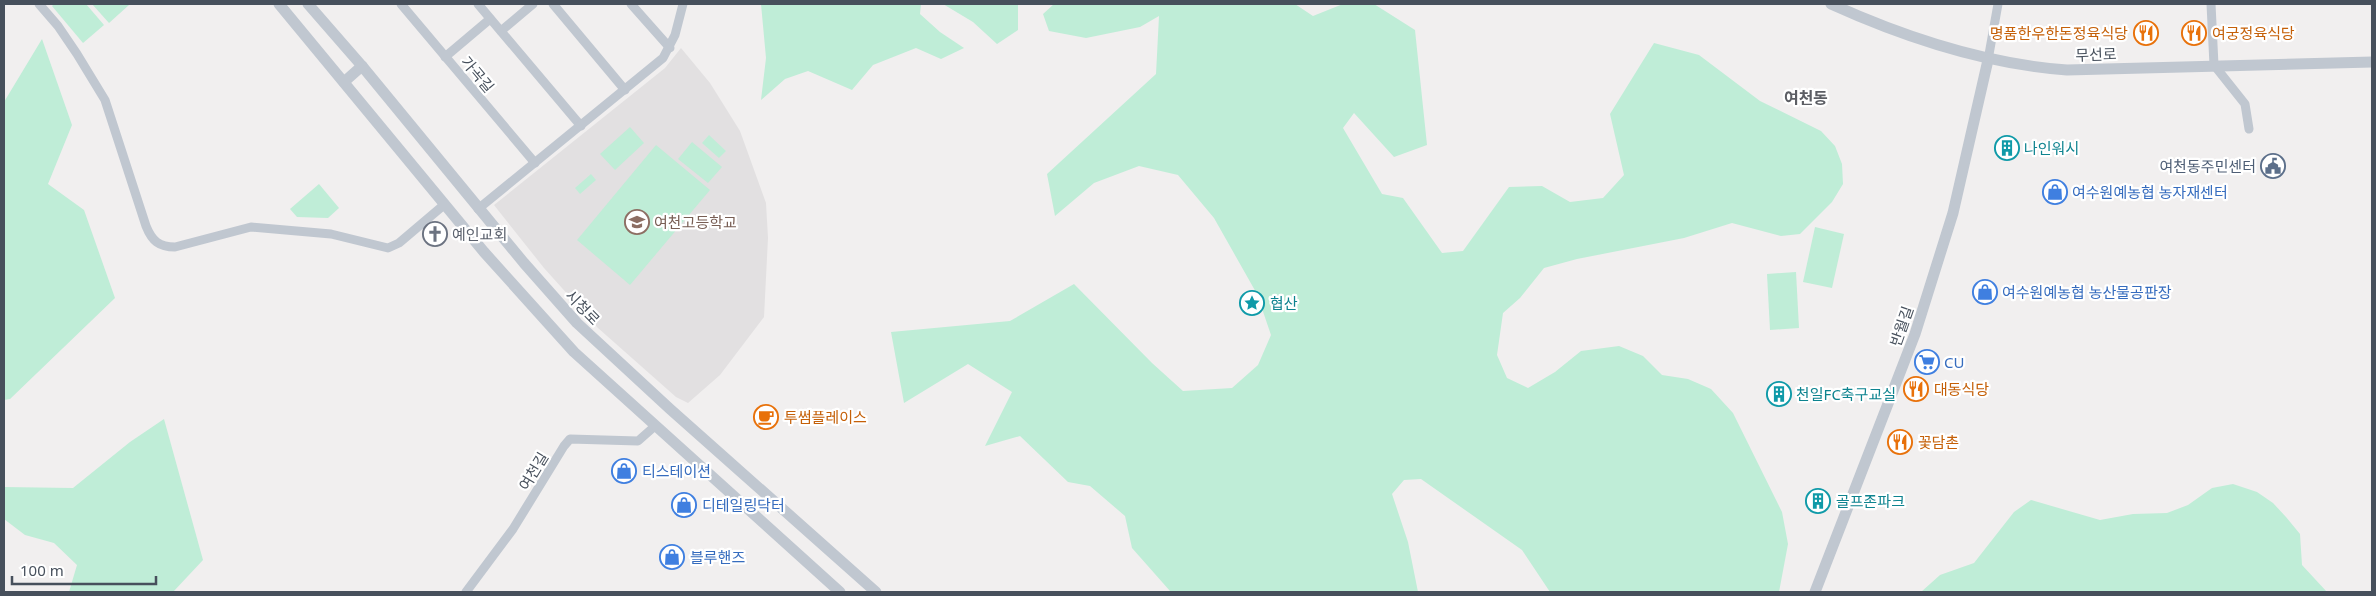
<svg xmlns="http://www.w3.org/2000/svg" width="2376" height="596" font-family="'Noto Sans','Noto Sans KR',sans-serif">
  <rect width="100%" height="100%" fill="#f1efef"/>
  <polygon fill="#e2e0e1" points="681,48 710,83 740,131 766,203 768,238 764,317 720,375 688,403 676,397 598,328 544,268 494,205 665,68"/>
  <g fill="#bfedd7">
    <polygon points="54,4 86,4 104,25 83,43 52,6"/>
    <polygon points="92,4 128,4 129,5 109,23"/>
    <polygon points="761,4 921,4 920,14 940,32 964,48 941,59 916,48 873,65 852,90 808,71 785,79 761,100 766,58"/>
    <polygon points="943,4 1018,4 1018,30 997,44 973,22"/>
    <polygon points="1054,4 1295,4 1313,16 1343,4 1374,4 1415,30 1427,145 1394,157 1354,113 1343,128 1382,194 1403,198 1442,253 1463,251 1509,187 1542,186 1570,202 1603,198 1624,175 1610,114 1654,43 1699,55 1760,101 1821,131 1835,146 1842,164 1843,184 1832,202 1800,234 1781,236 1732,223 1684,238 1577,259 1544,268 1520,298 1503,313 1497,355 1507,378 1528,388 1555,372 1581,351 1619,346 1643,356 1662,375 1688,379 1711,389 1733,413 1782,512 1788,544 1779,592 1550,592 1522,550 1421,479 1404,480 1392,494 1408,542 1418,592 1170,591 1132,548 1125,516 1090,486 1068,482 1020,436 985,446 1012,392 968,364 904,403 891,332 1010,321 1074,284 1152,363 1183,391 1232,388 1258,365 1271,335 1257,294 1214,218 1178,175 1139,166 1094,183 1055,216 1047,174 1156,74 1159,16 1140,27 1086,38 1049,31 1043,14"/>
    <polygon points="42,39 72,125 48,184 84,210 115,298 10,399 4,400 4,102"/>
    <polygon points="630,127 644,143 615,170 600,154"/>
    <polygon points="709,135 726,151 719,158 702,143"/>
    <polygon points="692,142 722,167 708,183 678,159"/>
    <polygon points="656,145 710,190 630,285 577,240"/>
    <polygon points="591,174 596,180 580,194 575,188"/>
    <polygon points="319,184 339,208 328,218 297,217 290,209"/>
    <polygon points="1815,227 1844,234 1832,288 1803,282"/>
    <polygon points="1796,272 1799,328 1770,330 1767,274"/>
    <polygon points="164,419 203,560 173,592 69,592 77,565 54,543 25,535 4,519 4,487 73,488 130,442"/>
    <polygon points="2233,484 2257,492 2273,503 2286,517 2300,534 2302,565 2327,592 1921,592 1940,575 1974,563 2014,512 2031,500 2100,520 2133,514 2167,513 2188,505 2212,488"/>
  </g>
  <g fill="none" stroke-linecap="round" stroke-linejoin="round">
    <g stroke="#c0c7d0" stroke-width="9">
      <path d="M39 4 58 26 77 54 105 100 146 226C152 241 159 247 175 247L251 227 331 234 388 248 399 243 445 204"/>
      <polyline points="401,4 535,163"/>
      <polyline points="478,4 581,126"/>
      <polyline points="553,4 625,90"/>
      <polyline points="631,4 670,48"/>
      <polyline points="2211,4 2214,65 2245,104 2249,129"/>
      <polyline points="501,31 533,4"/>
      <polyline points="445,57 490,19"/>
      <polyline points="1988,60 1998,4"/>
      <polyline points="478,209 663,58 675,35 683,4"/>
      <polyline points="466,592 513,529 564,446 570,439 638,441 655,426"/>
    </g>
    <g stroke="#c0c7d0" stroke-width="11">
      <polyline points="279,4 484,252 574,352 840,592"/>
      <polyline points="308,4 362,66 524,263 577,323 670,409 876,592"/>
      <path d="M1831 4C1906 38 1984 64 2067 70L2372 62"/>
      <polyline points="344,82 362,66"/>
      <polyline points="1815,592 1915,334 1953,213 1988,60"/>
    </g>
  </g>
  <defs>
    <symbol id="restaurant-ring" viewBox="-11 -11 22 22"><circle r="9.5" fill="#fff" stroke="#e8710a" stroke-width="1.5"/><path d="M-5-6h1v4h1v-4h1v4h1v-4h1v5L-1.5 .5V6h-2V.5L-5-1ZM5-6V6H3V1.5H1.5Q1.5-4 5-6Z" fill="#e8710a"/></symbol>
    <symbol id="building-ring" viewBox="-11 -11 22 22"><circle r="9.5" fill="#fff" stroke="#0f9aa8" stroke-width="1.5"/><path d="M-4-6H4V6H1V3H-1V6H-4ZM-2.5-4.3h1.7v1.8h-1.7ZM.8-4.3h1.7v1.8H.8ZM-2.5-1h1.7V.8h-1.7ZM.8-1h1.7V.8H.8Z" fill="#0f9aa8"/></symbol>
    <symbol id="civic-ring" viewBox="-11 -11 22 22"><circle r="9.5" fill="#fff" stroke="#5c6f8a" stroke-width="1.5"/><path d="M-.6-6.5H3V-4.5H.6V-3L4-1V1h2V6H-6V1h2V-1L-.6-3ZM-1.2 2.5V6h2.4V2.5Z" fill="#5c6f8a"/></symbol>
    <symbol id="shop-ring" viewBox="-11 -11 22 22"><circle r="9.5" fill="#fff" stroke="#3f7fe0" stroke-width="1.5"/><path d="M-5-2.5h2.3a2.7 3.5 0 0 1 5.4 0H5L5.5 6h-11ZM-1.5-2.5h3a1.5 2.3 0 0 0-3 0Z" fill="#3f7fe0"/></symbol>
    <symbol id="school-ring" viewBox="-11 -11 22 22"><circle r="9.5" fill="#fff" stroke="#8d6e63" stroke-width="1.5"/><path d="M0-5L7-2L0 1L-7-2ZM-4 1L0 2.5L4 1V4Q0 6-4 4Z" fill="#8d6e63"/></symbol>
    <symbol id="church-ring" viewBox="-11 -11 22 22"><circle r="9.5" fill="#fff" stroke="#6b7280" stroke-width="1.5"/><path d="M-1.2-6h2.4v3.5h3.3v2.4h-3.3V6h-2.4V-.1h-3.3v-2.4h3.3Z" fill="#6b7280"/></symbol>
    <symbol id="sight-ring" viewBox="-11 -11 22 22"><circle r="9.5" fill="#fff" stroke="#0f9aa8" stroke-width="1.5"/><path d="M0-6L1.8-2.2L6-1.7L2.9 1.2L3.7 5.4L0 3.3L-3.7 5.4L-2.9 1.2L-6-1.7L-1.8-2.2Z" fill="#0f9aa8"/></symbol>
    <symbol id="supermarket-ring" viewBox="-11 -11 22 22"><circle r="9.5" fill="#fff" stroke="#3f7fe0" stroke-width="1.5"/><path d="M-6-5.5h2.5l.6 2H6L4.5 2H-2.5L-4.4-4H-6ZM-1.5 3.2a1.3 1.3 0 1 0 .1 0ZM3 3.2a1.3 1.3 0 1 0 .1 0Z" fill="#3f7fe0"/></symbol>
    <symbol id="cafe-ring" viewBox="-11 -11 22 22"><circle r="9.5" fill="#fff" stroke="#e8710a" stroke-width="1.5"/><path d="M-5.5-4.5H6V0H3Q3 3.5 0 3.5H-2.5Q-5.5 3.5-5.5 0ZM3-3.2v2h1.7v-2ZM-6 4.5H4V6H-6Z" fill="#e8710a"/></symbol>
  </defs>
  <g fill-rule="evenodd">
    <use href="#restaurant-ring" x="2132" y="19" width="28" height="28"/>
    <use href="#restaurant-ring" x="2180" y="19" width="28" height="28"/>
    <use href="#building-ring" x="1993" y="134" width="28" height="28"/>
    <use href="#civic-ring" x="2259" y="152" width="28" height="28"/>
    <use href="#shop-ring" x="2041" y="178" width="28" height="28"/>
    <use href="#school-ring" x="623" y="208" width="28" height="28"/>
    <use href="#church-ring" x="421" y="220" width="28" height="28"/>
    <use href="#shop-ring" x="1971" y="278" width="28" height="28"/>
    <use href="#sight-ring" x="1238" y="289" width="28" height="28"/>
    <use href="#supermarket-ring" x="1913" y="348" width="28" height="28"/>
    <use href="#restaurant-ring" x="1902" y="375" width="28" height="28"/>
    <use href="#building-ring" x="1765" y="380" width="28" height="28"/>
    <use href="#cafe-ring" x="752" y="403" width="28" height="28"/>
    <use href="#restaurant-ring" x="1886" y="428" width="28" height="28"/>
    <use href="#shop-ring" x="610" y="457" width="28" height="28"/>
    <use href="#building-ring" x="1804" y="487" width="28" height="28"/>
    <use href="#shop-ring" x="670" y="491" width="28" height="28"/>
    <use href="#shop-ring" x="658" y="543" width="28" height="28"/>
  </g>
  <g text-anchor="middle" dominant-baseline="central" stroke-width="4.5" stroke-linejoin="round" paint-order="stroke">
    <g font-size="15" fill="#c56008" stroke="#fff" text-anchor="start">
      <text x="2128" y="33" text-anchor="end">명품한우한돈정육식당</text>
      <text x="2212" y="33">여궁정육식당</text>
      <text x="1934" y="389">대동식당</text>
      <text x="784" y="417">투썸플레이스</text>
      <text x="1918" y="442">꽃담촌</text>
    </g>
    <g font-size="15" fill="#47505c" stroke="#fff">
      <text transform="translate(2096 54) rotate(-2)">무선로</text>
      <text transform="translate(478 74) rotate(50)">가곡길</text>
      <text transform="translate(583 307) rotate(46)">시청로</text>
      <text transform="translate(1901 326) rotate(-71)">반월길</text>
      <text transform="translate(533 471) rotate(-59)">여천길</text>
    </g>
    <g font-size="15" fill="#0d838f" stroke="#fff" text-anchor="start">
      <text x="2024" y="148">나인워시</text>
      <text x="1270" y="303">협산</text>
      <text x="1796" y="394">천일FC축구교실</text>
      <text x="1836" y="501">골프존파크</text>
    </g>
    <g font-size="15" fill="#4e5e75" stroke="#fff" text-anchor="end">
      <text x="2256" y="166">여천동주민센터</text>
    </g>
    <g font-size="15" fill="#366cbe" stroke="#fff" text-anchor="start">
      <text x="2072" y="192">여수원예농협 농자재센터</text>
      <text x="2002" y="292">여수원예농협 농산물공판장</text>
      <text x="1944" y="362">CU</text>
      <text x="642" y="471">티스테이션</text>
      <text x="702" y="505">디테일링닥터</text>
      <text x="690" y="557">블루핸즈</text>
    </g>
    <g font-size="15" fill="#785e54" stroke="#fff" text-anchor="start">
      <text x="654" y="222">여천고등학교</text>
    </g>
    <g font-size="15" fill="#5b616d" stroke="#fff" text-anchor="start">
      <text x="452" y="234">예인교회</text>
    </g>
    <g font-size="16" font-weight="bold" fill="#5c5e64" stroke="#fff">
      <text x="1806" y="98">여천동</text>
    </g>
  </g>
  <rect width="2376" height="596" fill="none" stroke="#47505c" stroke-width="10"/>
  <path d="M12 576v8h144v-8" fill="none" stroke="#47505c" stroke-width="2.5"/>
  <text x="20" y="576" font-size="15" fill="#47505c" stroke="#ffffff" stroke-width="4" paint-order="stroke">100 m</text>
</svg>
